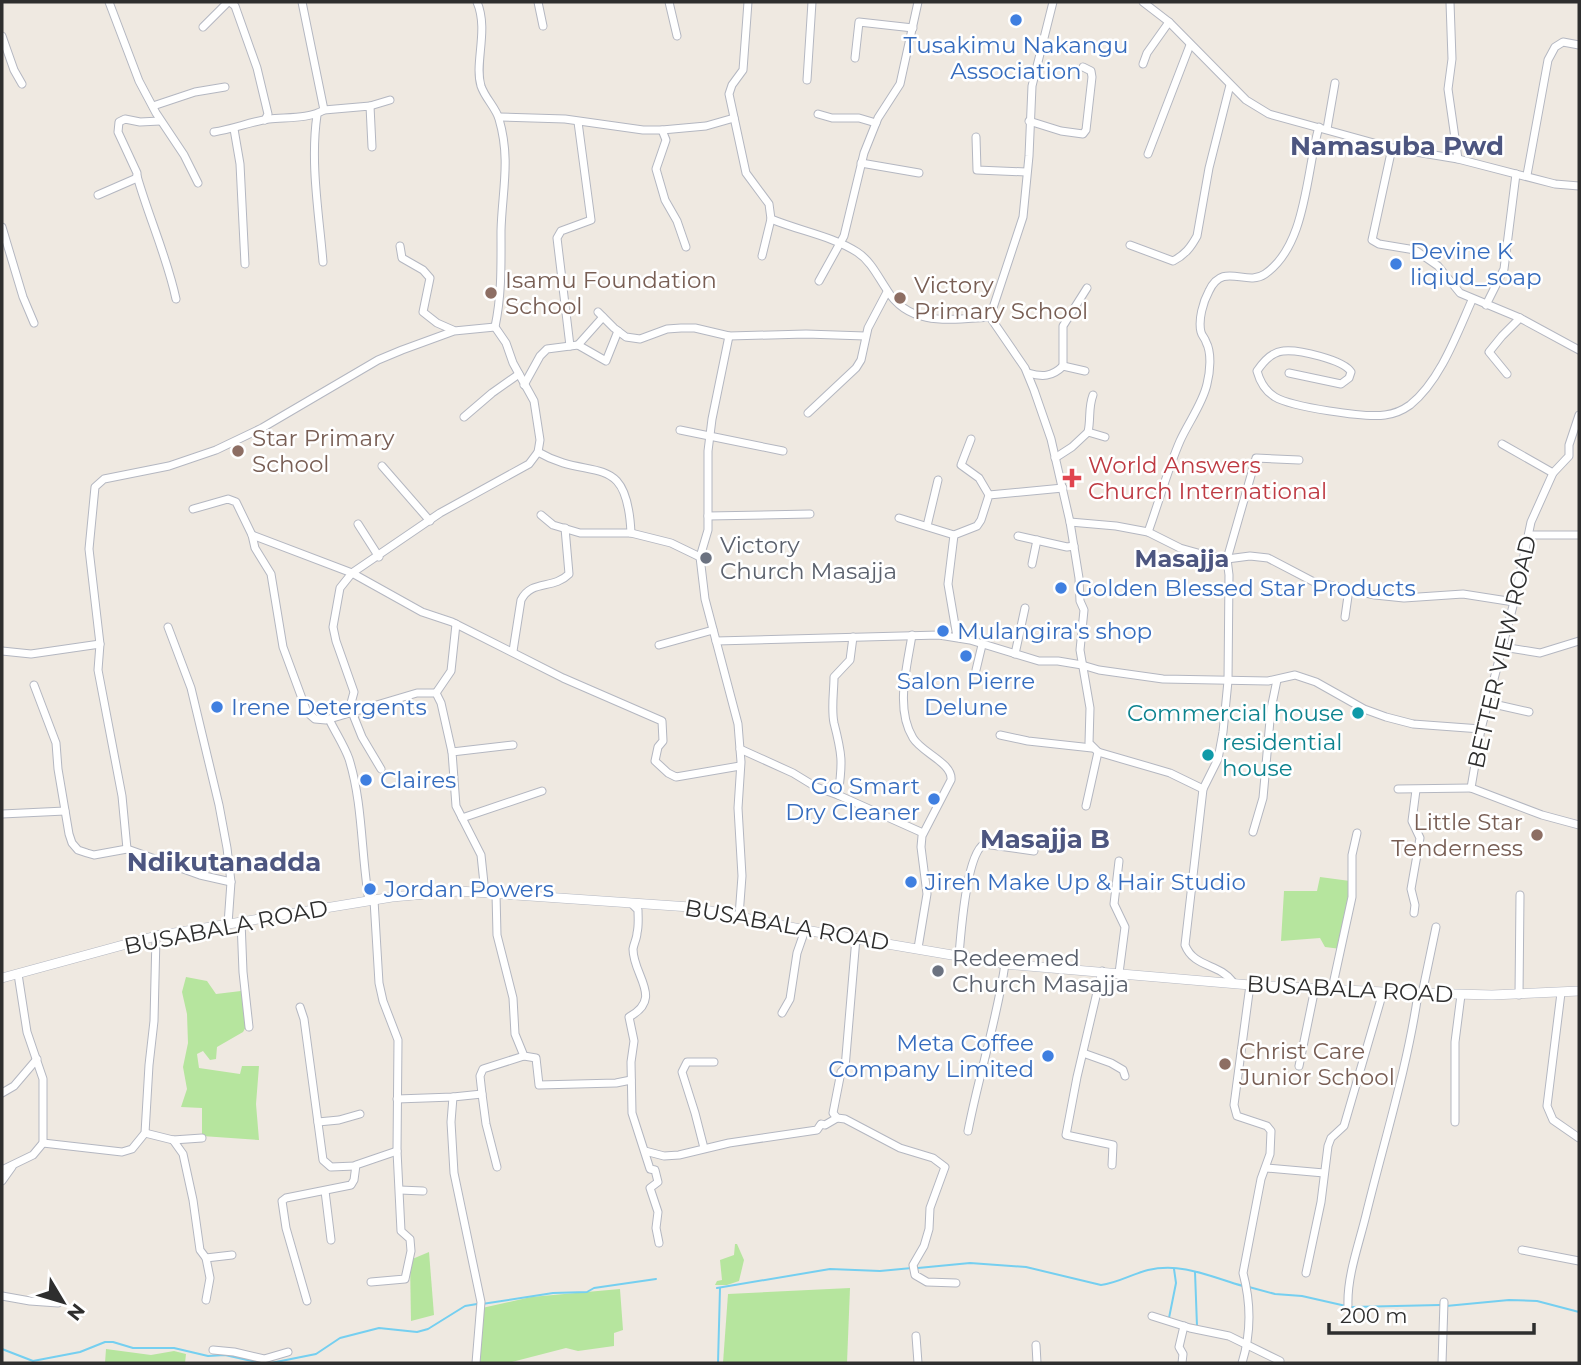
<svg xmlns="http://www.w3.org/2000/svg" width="1581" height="1365" font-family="Montserrat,sans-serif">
  <rect width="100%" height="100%" fill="#efe9e1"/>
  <g fill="#b6e59e">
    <polygon points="1320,877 1350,881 1341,949 1325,947 1320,938 1281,941 1284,891 1317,891"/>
    <polygon points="186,977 207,981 216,994 241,991 247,1025 243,1032 217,1047 216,1059 210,1060 203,1051 197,1054 199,1068 240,1074 242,1066 259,1066 256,1104 259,1140 202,1136 202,1108 181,1107 187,1089 183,1067 188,1043 187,1014 182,992"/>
    <polygon points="735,1244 737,1244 744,1260 739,1281 727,1285 715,1285 717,1281 722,1280 720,1260 734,1255"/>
    <polygon points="429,1252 434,1315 411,1321 410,1260"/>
    <polygon points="850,1288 847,1363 723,1363 728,1294"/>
    <polygon points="620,1289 623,1330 614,1333 614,1346 578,1351 566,1348 508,1363 478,1363 482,1308 531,1297"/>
    <polygon points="106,1349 151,1355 174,1351 186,1354 185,1363 105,1363"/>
  </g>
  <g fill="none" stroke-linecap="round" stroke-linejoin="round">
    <g stroke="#75cff0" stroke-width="2">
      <path d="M918 1268 970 1263 1026 1267 1101 1285C1118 1283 1132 1274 1148 1270 1182 1262 1211 1277 1243 1286"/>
      <polyline points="1195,1272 1197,1326"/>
      <polyline points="1249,1287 1275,1294 1302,1296 1346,1306"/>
      <polyline points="717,1288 830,1269 880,1271 912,1268"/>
      <polyline points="482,1304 553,1293 587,1292 594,1288 656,1279"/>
      <polyline points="1446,1306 1509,1300 1537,1301 1579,1312"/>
      <polyline points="1352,1307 1440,1305"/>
      <polyline points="1169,1318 1176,1283 1174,1269"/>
      <polyline points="2,1349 33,1361 80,1352 105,1342 113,1342 133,1348 174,1348 208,1356 225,1355 260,1363"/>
      <polyline points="271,1363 316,1354 340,1338 379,1328 417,1332 428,1329 465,1306 477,1304"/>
      <polyline points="718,1363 720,1288"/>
    </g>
    <defs>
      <g id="minor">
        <polyline points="109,2 139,81 156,113 184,155 198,183"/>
        <polyline points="230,2 235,6 257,68 268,114 265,120"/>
        <polyline points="538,2 543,26"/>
        <polyline points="669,2 677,36"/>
        <polyline points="748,2 743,70 732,85 729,94 746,173 769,204 771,219 762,256"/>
        <polyline points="1143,2 1169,22 1246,100 1269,114 1392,148 1458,159 1555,184 1579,186"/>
        <polyline points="1450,2 1452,59 1448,89 1458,159"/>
        <polyline points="203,27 228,2"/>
        <polyline points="2,36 14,70 22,84"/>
        <polyline points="855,58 859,22 913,28"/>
        <polyline points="1143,64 1147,53 1169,22"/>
        <polyline points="807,80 812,2"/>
        <polyline points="153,106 195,92 225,87"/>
        <polyline points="370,106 390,100"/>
        <polyline points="324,110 370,106 372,147"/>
        <polyline points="818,114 832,118 859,118 876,123"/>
        <path d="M317 115C310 163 319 214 323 262"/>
        <polyline points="499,117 565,119 643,130 662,130 706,126 734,118"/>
        <polyline points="1029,121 1061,131 1083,134 1086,130 1092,77 1091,71 1083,67"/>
        <polyline points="234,129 240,164 245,264"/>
        <polyline points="1327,129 1335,83"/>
        <polyline points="662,130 666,140 656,169 665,200 677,221 686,247"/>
        <path d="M214 132C233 129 250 122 269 119 286 117 309 119 324 110L302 2"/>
        <polyline points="976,137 977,170 1026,172"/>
        <polyline points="1392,148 1372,240 1379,244 1415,250 1438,266 1460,293 1520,318 1579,350"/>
        <polyline points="1148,154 1190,45"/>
        <polyline points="861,163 919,173"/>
        <polyline points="1527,175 1548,60 1555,47 1563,42 1579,45"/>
        <path d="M137 176C149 218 167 257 176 299"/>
        <polyline points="98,195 137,178 137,173 118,132 119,122 125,119 140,122 160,121"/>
        <path d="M771 219C800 231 832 236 857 252 871 261 878 277 887 290 910 328 953 319 990 317"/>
        <polyline points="2,227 23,297 34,323"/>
        <path d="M1130 245 1173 261C1185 255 1191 247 1197 236L1209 168 1230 85"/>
        <polyline points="400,246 402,258 423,270 430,278 423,312 437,323 453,330"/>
        <polyline points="819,281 844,236 864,153 878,118 900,84 918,2"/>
        <polyline points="1486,305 1504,269 1516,174"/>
        <polyline points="598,312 614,328 626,337 640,339 667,329 681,328 695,328 729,336 806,334 865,336"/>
        <polyline points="990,317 1025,368 1034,390 1051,439 1070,522 1079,578 1080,601 1084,610 1080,650 1090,708 1089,743 1098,752 1170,773 1203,789"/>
        <polyline points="990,317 1023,217 1029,156 1032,86 1053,2"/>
        <polyline points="729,336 712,419 708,451 708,530 700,557 705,599 738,724 741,762 738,808 742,876 739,916"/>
        <polyline points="578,345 603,317"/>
        <polyline points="570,346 557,238 561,231 591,220 578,122"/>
        <polyline points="1063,366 1063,326 1087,288"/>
        <path d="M1028 373C1042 377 1052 377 1063 366L1085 371"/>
        <path d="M1289 373 1341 384 1349 378 1351 372C1344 360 1298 349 1283 351 1271 352 1263 362 1257 371 1260 382 1265 391 1275 397 1292 407 1365 418 1385 415 1394 414 1403 410 1410 405 1440 381 1457 334 1472 300"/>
        <polyline points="1507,374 1489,352 1502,336 1520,318"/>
        <polyline points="524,385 540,356 547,349 578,345 606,361 618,331"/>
        <polyline points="808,413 856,368 861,360 868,328 887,292"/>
        <polyline points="1579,415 1569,445 1569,456 1553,473 1531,522 1514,602 1481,729 1471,788 1542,815 1579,825"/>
        <polyline points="464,417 492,393 519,374"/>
        <polyline points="680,430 783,451"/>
        <path d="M1088 432C1091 419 1088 408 1093 395"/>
        <polyline points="971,439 961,465 979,478 989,495"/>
        <polyline points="1502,444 1553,473"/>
        <path d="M538 452C591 483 627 448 631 533"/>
        <polyline points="1055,458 1072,447 1088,432 1105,437"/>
        <polyline points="382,466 430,521"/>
        <polyline points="193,509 228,499 236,502 252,535 255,548 271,574 283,647 307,712 315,719 326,720 417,693 436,693 441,703 452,752"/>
        <polyline points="541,515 553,525 580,533 631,533 671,543 700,557"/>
        <polyline points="708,516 810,514"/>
        <polyline points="899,518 954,535 977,526 981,520 989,495 1063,488"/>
        <polyline points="1070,522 1116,526 1148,532 1180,548 1205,555 1227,559 1250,556 1268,558 1314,582 1375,595 1404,598 1463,594 1514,602"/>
        <polyline points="358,524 379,557"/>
        <polyline points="927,526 938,480"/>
        <path d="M1148 532C1159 502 1167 471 1180 441 1188 423 1203 403 1207 384 1210 372 1212 353 1206 342 1205 338 1202 336 1201 332 1198 320 1203 302 1209 291 1223 261 1246 287 1265 274 1307 245 1306 171 1319 127"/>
        <polyline points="252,535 352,573 422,612 452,622 563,678 662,721 663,741 658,747 655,761 668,773 676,777 740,766"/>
        <polyline points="954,535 948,584 957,637"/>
        <polyline points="1529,535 1579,535"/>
        <polyline points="1018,536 1067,547 1074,546"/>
        <polyline points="1032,564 1037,540"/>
        <polyline points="1345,617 1349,589"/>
        <polyline points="168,627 191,688 219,805 227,848 231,882 228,924"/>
        <path d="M912 635C907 667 895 709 913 738 922 753 953 763 951 780L922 836 921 847 927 894 918 948"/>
        <path d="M853 637 850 660 834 677C834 691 831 709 834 723 842 754 843 762 838 795L923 833"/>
        <polyline points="716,641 939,635 970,640 1039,661 1058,661 1082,665 1099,670 1163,679 1268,681 1295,675 1316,682 1364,709 1386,717 1413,724 1481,729"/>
        <polyline points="659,645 713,630"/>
        <polyline points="1503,647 1540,653 1579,641"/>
        <polyline points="2,651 31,654 100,644"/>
        <path d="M513 651 521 600C532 579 553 590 569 574L565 528"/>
        <polyline points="1015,654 1025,608"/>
        <polyline points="976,670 982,645"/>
        <polyline points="34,685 56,743 58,769 69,834 72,843 78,850 87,853 94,855 127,849 200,875 231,882"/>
        <polyline points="436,693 451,671 456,624"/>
        <polyline points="1489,703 1529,712"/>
        <polyline points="352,712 362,737 381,769"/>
        <path d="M344 714 351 703 354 692 336 641 333 627 340 588 352 573 440 513 529 464 538 452 540 440 534 401 513 363 506 343 495 327C502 293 501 265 501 231 502 191 511 160 499 119 496 108 485 98 481 86 474 63 489 30 477 2"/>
        <path d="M329 719C335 732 344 745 349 759 363 804 361 854 369 901"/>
        <polyline points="1000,735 1028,741 1092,748"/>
        <polyline points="740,749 793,773 816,787 838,795"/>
        <polyline points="1398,789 1471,788"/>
        <polyline points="1086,806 1098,752"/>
        <polyline points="2,814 65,811"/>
        <polyline points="462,818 542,791"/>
        <polyline points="1253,832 1263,798 1271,709 1277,680"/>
        <polyline points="127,849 122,796 98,670 100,644 89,549 95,487 104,479 169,466 216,450 262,428 378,360 402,350 454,331 495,327"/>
        <polyline points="1119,861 1114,904 1125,927 1119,973"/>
        <polyline points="485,893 481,855 456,806 452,752 513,745"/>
        <polyline points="496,894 497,935 513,998 515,1034 524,1056 536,1058 539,1085 616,1083 631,1080"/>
        <path d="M631 903 638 910C638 918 639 925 637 933 637 938 634 943 633 949 633 976 664 998 629 1017L634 1041 631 1062 632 1113 650 1169 655 1170 658 1182 650 1188 658 1212 656 1228 659 1243"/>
        <polyline points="1414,913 1415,905 1411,889 1420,838 1412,821 1416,790"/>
        <polyline points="241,921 243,972 249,1027"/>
        <polyline points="856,938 845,1068 841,1072 833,1113 837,1118 845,1119 900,1148 933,1158 945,1167 930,1208 929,1229 924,1246 913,1265 915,1275 927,1282 956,1283"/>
        <path d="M959 955C961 933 966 855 984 844L1034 851"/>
        <polyline points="1102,971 1077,1077 1066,1135 1113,1145 1112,1165"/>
        <path d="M1233 982C1219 963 1194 968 1185 945L1203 789 1218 759 1223 732 1228 681 1229 575 1227 559 1256 458 1299 460"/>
        <polyline points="1332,989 1352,897 1352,855 1357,833"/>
        <polyline points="1561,993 1547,1106 1553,1120 1579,1138"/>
        <polyline points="1422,994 1436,927"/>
        <polyline points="1519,995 1520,895"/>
        <polyline points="300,1007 304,1019 323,1160 331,1167 355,1166"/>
        <polyline points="782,1013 790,999 797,953 805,930"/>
        <polyline points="1083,1053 1111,1063 1123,1070 1125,1076"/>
        <polyline points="1299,1066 1315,988"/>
        <polyline points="2,1093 14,1086 37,1059"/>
        <polyline points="482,1094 486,1124 497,1167"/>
        <polyline points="453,1097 451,1122 454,1173 481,1302 476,1363"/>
        <polyline points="397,1099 453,1097 482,1094 480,1076 483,1069 524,1056"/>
        <polyline points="318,1122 339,1120 360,1114"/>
        <polyline points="1455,1122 1455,1042 1461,995"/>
        <path d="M968 1131C979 1074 997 1020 1005 964"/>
        <polyline points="145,1133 173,1140 202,1138"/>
        <polyline points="173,1140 183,1154 193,1200 200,1250 206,1258 210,1278 206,1300"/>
        <polyline points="43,1143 122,1152 132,1149 145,1133 149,1065 154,1021 156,936"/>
        <polyline points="704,1148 695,1113 682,1072 687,1062 714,1062"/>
        <polyline points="645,1151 664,1156 679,1155 729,1143 817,1130 821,1124 825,1125 837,1118"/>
        <polyline points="1266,1168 1324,1173"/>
        <polyline points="2,1170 33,1155 43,1143 43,1079 27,1032 18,974"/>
        <polyline points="2,1181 12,1167"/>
        <polyline points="400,1190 423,1191"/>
        <polyline points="325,1191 331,1240"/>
        <polyline points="1522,1250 1579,1261"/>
        <polyline points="206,1258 232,1255"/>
        <polyline points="1306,1273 1321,1202 1328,1146 1331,1138 1344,1126 1383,992"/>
        <polyline points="371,1282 405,1279 411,1251 410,1239 401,1231 397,1151 398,1040 383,1001 379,983 374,900"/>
        <polyline points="2,1296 30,1301 58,1303"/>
        <polyline points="307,1301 286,1228 282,1201 286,1198 351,1185 354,1180 356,1165 397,1151"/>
        <path d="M1348 1305C1347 1276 1359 1244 1366 1215 1384 1141 1407 1069 1418 994"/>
        <polyline points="1152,1316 1190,1328 1229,1336 1280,1361"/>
        <polyline points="916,1336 918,1363"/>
        <polyline points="1036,1345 1037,1363"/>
        <polyline points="213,1350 234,1352 264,1359 288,1352"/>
        <polyline points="1182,1363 1183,1354 1179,1347 1184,1326"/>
        <path d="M1242 1363C1251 1334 1251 1303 1243 1273L1261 1179 1270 1154 1271 1131 1267 1126 1237 1116 1234 1105 1250 985"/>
        <polyline points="1442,1363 1444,1302"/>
      </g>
      <polyline id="tertiary" points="2,978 156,936 392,897 459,891 690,907 805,930 1005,964 1250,985 1383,992 1492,995 1579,991"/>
    </defs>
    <use href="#minor" stroke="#b4b7c1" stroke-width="9"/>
    <use href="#tertiary" stroke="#b4b7c1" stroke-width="10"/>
    <use href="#minor" stroke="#fff" stroke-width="7"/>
    <use href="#tertiary" stroke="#fff" stroke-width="9"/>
  </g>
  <g fill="#3f7fe0" stroke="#fff" stroke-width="2.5">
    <circle cx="1016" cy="20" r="7"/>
    <circle cx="1396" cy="264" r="7"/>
    <circle cx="1061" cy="588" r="7"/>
    <circle cx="943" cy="631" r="7"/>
    <circle cx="966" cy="656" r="7"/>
    <circle cx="217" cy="707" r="7"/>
    <circle cx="366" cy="780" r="7"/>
    <circle cx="934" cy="799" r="7"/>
    <circle cx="911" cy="882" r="7"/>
    <circle cx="370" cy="889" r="7"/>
    <circle cx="1048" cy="1056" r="7"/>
  </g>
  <g fill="#8d6e63" stroke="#fff" stroke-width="2.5">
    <circle cx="491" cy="293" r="7"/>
    <circle cx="900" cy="298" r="7"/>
    <circle cx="238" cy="451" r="7"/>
    <circle cx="1537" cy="835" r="7"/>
    <circle cx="1225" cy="1064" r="7"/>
  </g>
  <path fill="#e0444e" stroke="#fff" stroke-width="2.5" d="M1068.5 467.5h7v7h7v7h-7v7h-7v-7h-7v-7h7z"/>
  <g fill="#6b7280" stroke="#fff" stroke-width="2.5">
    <circle cx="706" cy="558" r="7"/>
    <circle cx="938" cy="971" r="7"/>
  </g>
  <g fill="#0f9aa8" stroke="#fff" stroke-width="2.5">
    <circle cx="1358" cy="713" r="7"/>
    <circle cx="1208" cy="755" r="7"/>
  </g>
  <g text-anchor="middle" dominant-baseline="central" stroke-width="5" stroke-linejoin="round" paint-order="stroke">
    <g font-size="23" fill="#366cbe" stroke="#fff" text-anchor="start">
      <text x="1016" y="45" text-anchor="middle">Tusakimu Nakangu<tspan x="1016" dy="26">Association</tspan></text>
      <text x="1410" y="251">Devine K<tspan x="1410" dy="26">liqiud_soap</tspan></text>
      <text x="1075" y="588">Golden Blessed Star Products</text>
      <text x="957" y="631">Mulangira's shop</text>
      <text x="966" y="681" text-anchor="middle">Salon Pierre<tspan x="966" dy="26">Delune</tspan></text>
      <text x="231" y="707">Irene Detergents</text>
      <text x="380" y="780">Claires</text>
      <text x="920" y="786" text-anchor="end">Go Smart<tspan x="920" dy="26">Dry Cleaner</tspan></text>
      <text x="925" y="882">Jireh Make Up &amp; Hair Studio</text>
      <text x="384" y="889">Jordan Powers</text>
      <text x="1034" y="1043" text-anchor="end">Meta Coffee<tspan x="1034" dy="26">Company Limited</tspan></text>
    </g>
    <g font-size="23" fill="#785e54" stroke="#fff" text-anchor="start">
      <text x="505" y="280">Isamu Foundation<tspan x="505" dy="26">School</tspan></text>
      <text x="914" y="285">Victory<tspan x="914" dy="26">Primary School</tspan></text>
      <text x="252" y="438">Star Primary<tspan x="252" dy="26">School</tspan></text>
      <text x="1523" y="822" text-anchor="end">Little Star<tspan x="1523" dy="26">Tenderness</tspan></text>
      <text x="1239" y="1051">Christ Care<tspan x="1239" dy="26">Junior School</tspan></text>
    </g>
    <g font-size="23" fill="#be3a42" stroke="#fff" text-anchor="start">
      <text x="1088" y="465">World Answers<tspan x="1088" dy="26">Church International</tspan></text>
    </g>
    <g font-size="23" fill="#5b616d" stroke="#fff" text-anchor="start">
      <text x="720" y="545">Victory<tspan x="720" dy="26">Church Masajja</tspan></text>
      <text x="952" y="958">Redeemed<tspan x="952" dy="26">Church Masajja</tspan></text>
    </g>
    <g font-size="23" fill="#2e2e2e" stroke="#fff">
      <text transform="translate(1502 652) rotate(-77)">BETTER VIEW ROAD</text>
      <text transform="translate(787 925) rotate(10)">BUSABALA ROAD</text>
      <text transform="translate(226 927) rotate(-11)">BUSABALA ROAD</text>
      <text transform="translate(1350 989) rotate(3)">BUSABALA ROAD</text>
    </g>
    <g font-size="23" fill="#0d838f" stroke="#fff" text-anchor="end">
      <text x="1344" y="713">Commercial house</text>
      <text x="1222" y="742" text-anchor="start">residential<tspan x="1222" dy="26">house</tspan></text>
    </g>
    <g font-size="24" font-weight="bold" fill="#4d5680" stroke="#fff">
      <text x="1182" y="558">Masajja</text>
    </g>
    <g font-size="26" font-weight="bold" fill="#4d5680" stroke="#fff">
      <text x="1397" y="146">Namasuba Pwd</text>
      <text x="1045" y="839">Masajja B</text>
      <text x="224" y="862">Ndikutanadda</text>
    </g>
  </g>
  <rect width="1581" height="1365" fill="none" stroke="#2e2e2e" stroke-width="7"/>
  <g transform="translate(63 1302) rotate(128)" stroke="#ffffff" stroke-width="5" paint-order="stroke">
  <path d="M0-5L12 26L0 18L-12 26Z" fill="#2e2e2e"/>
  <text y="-10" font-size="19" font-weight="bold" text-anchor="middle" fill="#2e2e2e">N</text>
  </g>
  <path d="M1329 1323v10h205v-10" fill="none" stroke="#2e2e2e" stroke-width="3.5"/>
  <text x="1340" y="1323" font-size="21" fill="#2e2e2e" stroke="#ffffff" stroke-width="5" paint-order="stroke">200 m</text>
</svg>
